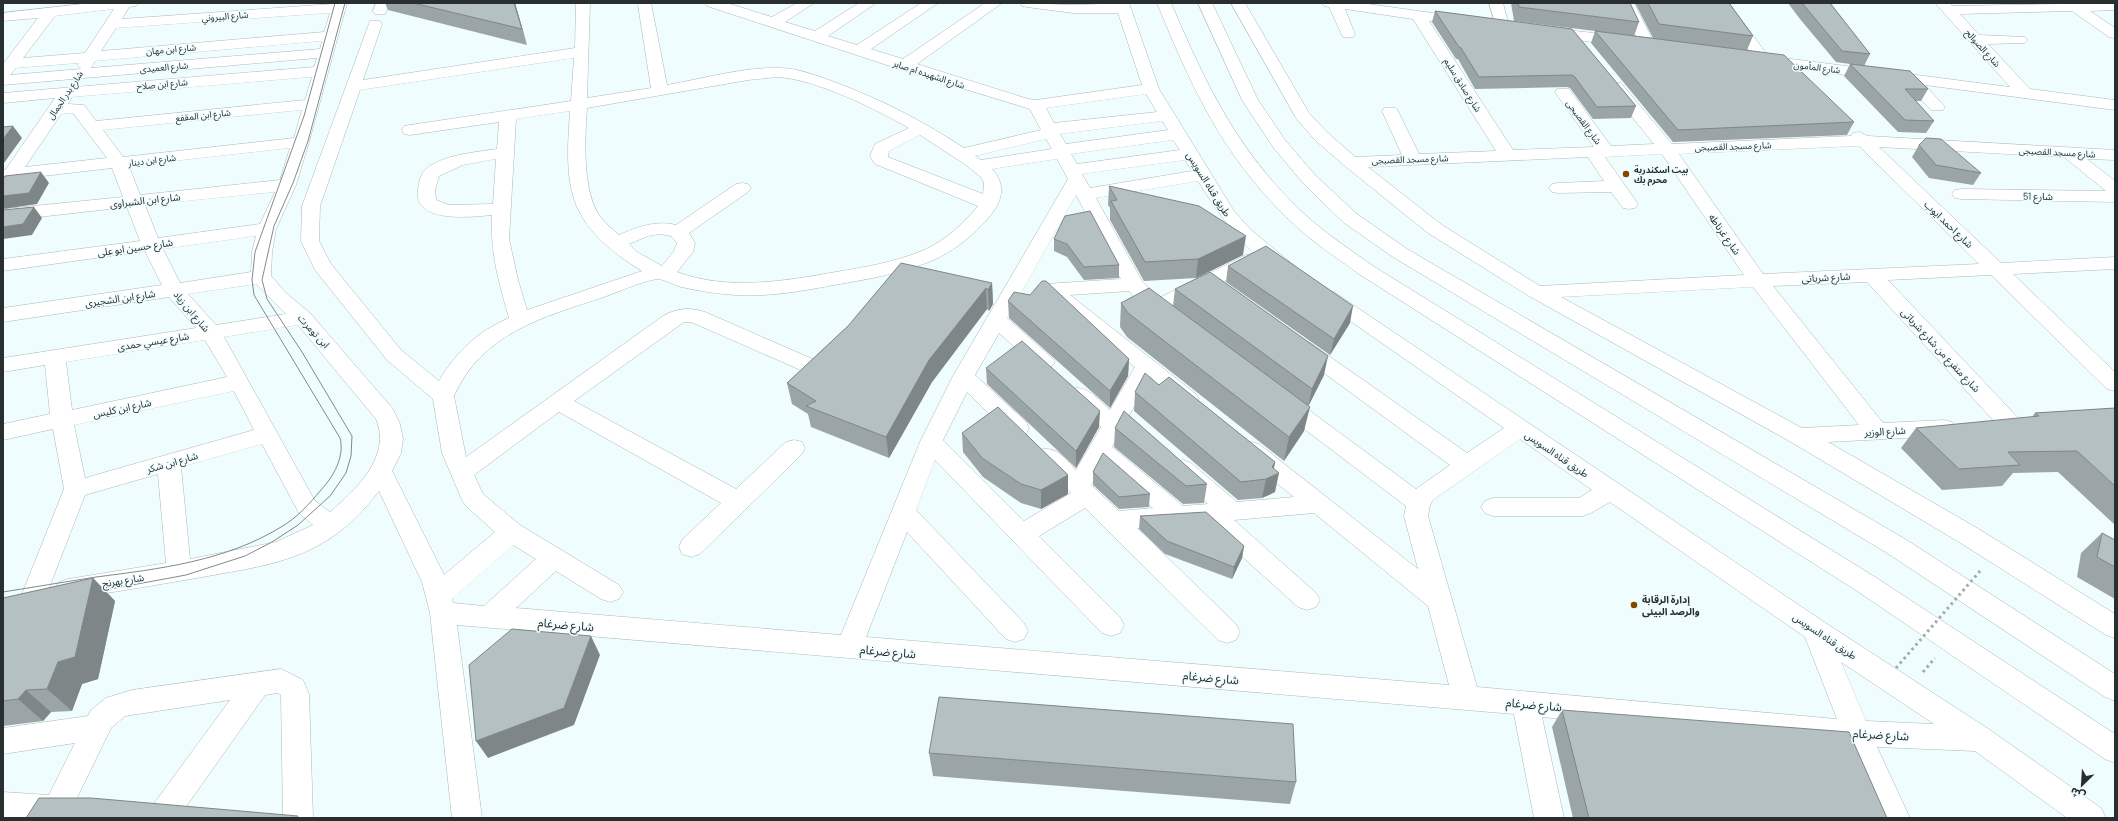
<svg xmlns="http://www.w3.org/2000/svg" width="2118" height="821" font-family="Barlow,'Noto Sans Arabic',sans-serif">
  <rect width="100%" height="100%" fill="#effdff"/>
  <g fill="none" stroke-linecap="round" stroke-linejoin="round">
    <defs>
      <g id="minor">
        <path d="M91 3H138L136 6 129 7 122 19 347 3 309 142 296 185 276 229 272 252 271 276 286 293 310 313 393 409 400 424 403 439 401 453 392 471 444 575 495 532 466 506 462 500 442 453 433 399 387 360 315 270 301 241 302 206 370 21H380L382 24 363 80 575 48 576 3H590L587 98 651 88 638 5 639 3H651L667 85C702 79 743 67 778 68 799 68 817 76 837 83 882 100 923 121 964 148L1041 130 1030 109 899 69 707 6 705 3H727L772 17 797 3H814L785 22 815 31 859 3H876L828 36 857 45 921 3H938L871 49 903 59 985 3H1002L917 64 1028 99 1036 100 1142 85 1118 13H1073L1027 7 1022 6 1020 3 1073 5 1129 3 1159 89 1234 211 1251 230 1296 267 1293 271C1280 275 1272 267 1262 260L1260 263 1171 308 1174 313 1171 318C1154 322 1139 303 1129 291L1070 295 1196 394 1199 399 1196 404C1178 410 1162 390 1149 379L1112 447 1183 506 1208 504 1175 475 1171 469 1175 463 1183 460 1191 463 1237 502 1294 497 1243 456 1240 450 1243 444 1251 442 1259 444 1418 569 1404 516 1406 506 1275 407 1272 402 1275 397 1283 394 1291 397 1416 489 1450 465 1295 352 1292 347 1295 342 1302 340 1309 342 1467 453 1504 428 1320 300 1317 296 1320 292 1327 290 1334 292 1824 622 1990 730 2101 808 2106 818H2067L1975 751 1877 747 1910 818H1880L1848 745 1542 717 1564 818H1534L1514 714 457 625 482 818H452L430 613 422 582 379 491C362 513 343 532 319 545 285 564 246 569 208 576 162 584 115 592 68 599L59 596 55 589 59 582 68 579 166 563 158 474 85 495 44 601 35 604 26 601 22 594 64 489 53 429 3 440V424L50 414 45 365 3 372V358L196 328 169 297 3 322V308L162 285 145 251 3 271V259L140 241 127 207 3 221V209L123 197 112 168 17 179 12 186 3 187V170L6 169 55 98 3 103V93L314 67 317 58 3 85V64L38 18 3 21V13ZM114 9 85 53 23 58 55 16ZM330 13 324 32 101 51 116 28ZM322 41 320 49 91 68 95 61ZM574 58 571 101 410 125 404 126 402 130 404 134 410 135 499 122 497 149C477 152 440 155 425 170 420 174 419 184 418 189 412 224 472 217 492 215 490 253 499 283 509 318 477 332 457 351 439 381L401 350 331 264 319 241 320 206 360 90ZM79 63 77 65 81 69 10 75 16 68ZM312 77 305 100 96 121 84 105 68 104 72 97ZM778 77C815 79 876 109 909 128L875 144 870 156 875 164 978 206C963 224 946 240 924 250 896 262 866 267 836 272 785 281 728 291 677 272L693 252 695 243 689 233 748 192 751 188 748 184 742 183 736 184 676 225C656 220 637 227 619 235 612 229 604 222 599 215 582 189 585 138 587 108L748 80ZM1146 94 1157 112 1054 123 1046 108ZM302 110 294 138 123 157 103 130ZM570 111C568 143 564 184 580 213 593 238 619 257 642 271L527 310 518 280 509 239 516 119ZM73 113 107 158 25 167 61 114ZM1162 121 1168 130 1066 144 1060 134ZM920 135 963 163 981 177 984 183 983 194 888 157 889 151ZM1046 139 1052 149 981 160 975 156ZM1173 140 1180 150 1077 164 1071 154ZM290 148 280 180 140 195 129 166ZM496 159 493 204 449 205 436 200 435 190 439 176 463 165ZM1057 159 1068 179 953 376 920 442 841 635 516 608 556 571 601 599 610 602 619 599 623 592 619 585 520 525 483 494 474 475 559 412 721 503 682 540 679 547 682 554 691 557 700 554 802 454 805 448 802 442 794 440 786 442 736 489 574 401 684 322H691L803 371 810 373 817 371 821 366 817 361 705 312C690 307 677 308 663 316L466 457 454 396C482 333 543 317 604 297 618 292 642 281 657 279 664 279 674 285 681 287 700 291 718 294 736 295 769 297 802 291 834 285 869 279 905 273 938 258 958 248 974 234 989 217 1002 202 1007 185 992 169ZM1185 160 1192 171 1090 188 1082 174ZM1198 181C1215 208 1231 232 1254 253L1246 255 1159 298 1142 281 1096 198ZM275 192 260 224 158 238 145 205ZM1076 195 1121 279 1045 284 1038 286 1035 290 1038 294 1047 296 1135 367 1110 410C1098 400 1087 384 1070 389L1067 394 1070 399 1101 427 1076 470C1065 459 1056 445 1039 450L1036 456 1039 462 1071 493 1024 521 943 440 967 392 1010 434 1018 436 1026 434 1029 428 1026 422 975 375 999 333 1037 367 1044 369 1051 367 1055 362 1051 357 1007 318ZM660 234 671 236 677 243 674 251 662 266 637 252 629 244 648 236ZM256 236 252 252 251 272 180 283 163 249ZM256 284 286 314 216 325 188 294ZM298 325 376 419C392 456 356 490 330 512L315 501 224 337ZM205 340 227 377 72 410 66 362ZM234 391 254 430 85 478 74 425ZM1520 439 1592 490 1579 498H1493L1485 501 1481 507 1485 513 1493 516H1583L1591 513 1610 502 1805 637 1837 719 1477 687 1428 516 1430 505 1433 500ZM262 444 299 513 313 525 276 542 190 559 181 467ZM935 460 1102 633 1111 636 1120 633 1124 625 1120 617 1039 536 1085 508 1218 640 1227 643 1236 640 1240 632 1236 624 1137 528 1205 523 1298 607 1307 610 1316 607 1320 600 1316 593 1234 520 1314 513 1428 606 1449 685 866 637 907 532 1006 639 1015 642 1024 639 1028 631 1024 623 916 510ZM1102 464 1153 508 1119 511 1091 485ZM513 545 536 559 484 606 453 603 452 599ZM1841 662 1934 724 1866 721Z"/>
        <polygon points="376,3 390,3 385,14 375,14 373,11"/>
        <path d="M1231 3H1245L1309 113 1327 132 1355 157 1402 155 1382 111 1384 108H1396L1398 111 1419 154 1496 151 1413 19 1345 9 1355 34 1353 37H1343L1329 7 1324 6 1322 3H1361L1468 18 1470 21 1468 24 1463 25 1429 21 1513 150 1594 147 1555 92 1557 89H1569L1611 146 1654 144 1607 86 1609 83H1621L1672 144 1851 136 1853 133 1859 132 1868 136 2115 150V160L2087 159 2115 181V202L1961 199 1955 198 1952 194 1955 190 1961 189 2106 191 2064 157 1879 147 2001 263 2115 257V269L2013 274 2115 372V391L2107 389 1991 275 1888 280 2019 419 2022 425 2019 431 2011 433 2003 431 1867 282 1773 286 1883 423 1944 420 1952 422 1955 428 1952 434 1944 436 1828 442 1977 528 2115 614V638L2106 635 1959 542 1791 442 1529 296 1428 233 1345 166 1315 140 1296 118ZM1859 146 1979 264 1763 274 1679 154ZM1662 154 1744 275 1540 286 1442 225 1368 167 1588 157 1604 181 1558 183 1552 184 1549 188 1552 192 1558 193 1611 192 1623 208 1629 209 1635 208 1638 204 1605 157ZM1753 287 1859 425 1802 428 1561 297Z"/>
        <polygon points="1489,3 1503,3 1509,26 1507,29 1497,29"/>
        <polygon points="1620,3 1634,3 1655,45 1652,48 1642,48"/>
        <polygon points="1715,3 1729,3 1768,56 2010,87 1935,3 1950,3 1952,6 2115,3 2115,10 2090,11 2115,28 2114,38 2109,37 2072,11 1960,14 1979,35 2025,37 2028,40 2025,43 1988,44 2030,89 2115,100 2115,110 1925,85 1945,107 1943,110 1931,110 1905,83 1758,63"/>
        <polygon points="1548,28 1621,36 1626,38 1629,41 1626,44 1621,46 1543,35 1541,32 1543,29"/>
        <polygon points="281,669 303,680 309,694 313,818 283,818 281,695 278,693 265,695 178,818 150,818 148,815 153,805 230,700 125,716 111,728 74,804 77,810 73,818 3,818 3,792 49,795 75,743 3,754 3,728 88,716 91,710 106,698 132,690"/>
      </g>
      <g id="highway">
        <path d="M1157 3H1171C1208 89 1240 157 1312 221 1331 237 1352 251 1373 266L1875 577 2115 734V763L2105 759 1857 591 1359 274C1339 259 1318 246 1299 229 1226 163 1193 91 1157 3Z"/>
        <polygon points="1198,3 1212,3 1258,100 1285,140 1315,175 1357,214 1407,249 1905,539 2115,674 2115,701 2105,697 1887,553 1393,257 1343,222 1303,183 1273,147 1242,100"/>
      </g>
    </defs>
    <use href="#minor" stroke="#abb8ba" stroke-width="1"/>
    <use href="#highway" stroke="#abb8ba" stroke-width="1"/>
    <polyline stroke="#a0aaac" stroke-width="3" stroke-dasharray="2.5 3.5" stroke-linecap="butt" points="1923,672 1935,658"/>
    <use href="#minor" fill="#fff" fill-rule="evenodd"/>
    <use href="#highway" fill="#fff" fill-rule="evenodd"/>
    <g stroke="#818a8b" stroke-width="1">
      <path d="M3 592C34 587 65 582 96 577 159 569 226 561 281 527 297 518 309 504 321 490 333 477 345 457 340 438L254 295 252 280 255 252 304 116 335 3"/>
      <polyline points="94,592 186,575 245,556 272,542 298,525 330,496 346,473 351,456 352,436 302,352 267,299 262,280 274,226 293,183 308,141 345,3"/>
    </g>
    <polyline stroke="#a0aaac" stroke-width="3" stroke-dasharray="2.5 3.5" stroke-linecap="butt" points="1896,668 1980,571"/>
  </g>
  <g fill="#9ba5a7">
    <polygon points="385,3 515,3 527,45 388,10"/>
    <polygon points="1511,3 1630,3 1639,22 1634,36 1653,38 1635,3 1729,3 1753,36 1747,50 1854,122 1847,135 1673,142 1591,43 1595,31 1514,21"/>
    <polygon points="1788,3 1830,3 1870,54 1864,66 1928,89 1921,101 1916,101 1934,121 1926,133 1898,132 1844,76 1850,64 1836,62 1800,19"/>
    <polygon points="1435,11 1572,29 1636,106 1631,118 1593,119 1570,88 1567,87 1475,89 1458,59 1456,59 1432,22"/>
    <polygon points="1919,145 1981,173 1973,185 1929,178 1912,157"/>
    <polygon points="1109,186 1243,255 1196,278 1144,281 1110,220 1110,208 1108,205"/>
    <polygon points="1054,239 1119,265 1119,278 1084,280 1067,257 1054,251"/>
    <polygon points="1228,266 1350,323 1330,355 1226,282"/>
    <polygon points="992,283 993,304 989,311 987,309 932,382 889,458 811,427 808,414 792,404 787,383 848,326"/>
    <polygon points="1175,289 1324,375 1308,406 1304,431 1284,461 1127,337 1120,327 1121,303 1173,306"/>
    <polygon points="1008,301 1129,359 1128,376 1110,408 1009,318"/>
    <polygon points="986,368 1099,427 1076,468 987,384"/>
    <polygon points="1159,385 1275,462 1274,469 1275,492 1262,498 1238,500 1134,411 1135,392"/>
    <polygon points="2115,408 2115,525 2058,472 2013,473 2002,486 1942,490 1901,448 1916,428 2032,417 2035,413"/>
    <polygon points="1115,428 1207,484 1204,503 1183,504 1114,447"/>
    <polygon points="962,433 1068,494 1041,509 1021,503 983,477 963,452"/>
    <polygon points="1093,472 1150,494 1149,507 1119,509 1093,485"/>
    <polygon points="1140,516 1244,546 1242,558 1232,579 1165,554 1139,529"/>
    <polygon points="2102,533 2115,540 2115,599 2077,577 2081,553"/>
    <polygon points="93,578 115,601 98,679 82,684 72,711 51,712 43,721 3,726 3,598"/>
    <polygon points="1562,710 1887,818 1573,818 1552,727"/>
    <polygon points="929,753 1296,782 1290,804 933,776"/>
  </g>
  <g fill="#7e8688">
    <polygon points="514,3 515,3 527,45 522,29"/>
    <polygon points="13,126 22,138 4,163 3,162 3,139"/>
    <polygon points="41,172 49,183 37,204 3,209 3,196"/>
    <polygon points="34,207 42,218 32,235 3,239 3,227"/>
    <polygon points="1246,236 1243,255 1196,278 1198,259"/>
    <polygon points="992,283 993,304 989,311 988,290"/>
    <polygon points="986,288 987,309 932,382 889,458 886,437 929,360"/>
    <polygon points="1353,306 1350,323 1330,355 1334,339"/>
    <polygon points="1328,356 1324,375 1308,407 1312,389"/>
    <polygon points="1129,359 1128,376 1110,408 1110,391"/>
    <polygon points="1310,407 1304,431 1284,461 1289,437"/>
    <polygon points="1100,411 1099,427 1076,468 1076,451"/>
    <polygon points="1275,462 1272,476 1279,473 1275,492 1262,498 1266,479 1272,467"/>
    <polygon points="1068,475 1068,494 1041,509 1041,490"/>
    <polygon points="1244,546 1242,558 1232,579 1234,567"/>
    <polygon points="93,578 115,601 98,679 82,684 72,711 47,689"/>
    <polygon points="591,636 600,655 574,725 488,758 476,741"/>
    <polygon points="26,690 51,712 43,721 18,699"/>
  </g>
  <g fill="#b4c0c2" stroke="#7e8688">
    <polygon points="413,3 514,3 522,29"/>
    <polygon points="1518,3 1630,3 1639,22 1519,7"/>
    <polygon points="1648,3 1729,3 1753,36 1659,24"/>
    <polygon points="1802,3 1830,3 1870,54 1842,51"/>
    <polygon points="1435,11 1572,29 1636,106 1597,107 1574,76 1571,75 1479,77 1461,48 1459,47"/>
    <polygon points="1595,31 1784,55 1854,122 1678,130"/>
    <polygon points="1850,64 1910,71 1928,89 1905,89 1934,121 1905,120"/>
    <polygon points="13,126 3,139 3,127"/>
    <polygon points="1926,138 1941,139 1981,173 1936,165 1919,145"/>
    <polygon points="41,172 29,193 3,196 3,179 5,176"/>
    <polygon points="1109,186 1199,206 1246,236 1198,259 1145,262 1111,201 1117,200"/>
    <polygon points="34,207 23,224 3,227 3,210"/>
    <polygon points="1090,211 1119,265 1084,267 1067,244 1054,239 1065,216"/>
    <polygon points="1266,246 1353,306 1334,339 1228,266"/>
    <polygon points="901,263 992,283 988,290 986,288 929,360 886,437 806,406 816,401 787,383 848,326"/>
    <polygon points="1210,272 1328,356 1312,389 1175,289"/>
    <polygon points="1042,281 1046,281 1129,359 1110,391 1008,301 1014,292 1030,295"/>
    <polygon points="1149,288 1310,407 1289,437 1128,313 1121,303"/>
    <polygon points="1022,341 1100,411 1076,451 986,368"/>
    <polygon points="1145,373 1159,385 1169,377 1275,462 1272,467 1279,473 1266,479 1241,482 1135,392"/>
    <polygon points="998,407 1068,475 1041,490 1021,484 982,458 962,433"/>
    <polygon points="2115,408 2115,486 2077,451 2008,452 2020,465 1959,469 1916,428 2039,416 2035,413"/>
    <polygon points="1124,411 1207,484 1186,486 1115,428"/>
    <polygon points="1103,453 1150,494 1119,497 1093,472"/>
    <polygon points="1206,512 1244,546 1234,567 1167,541 1140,516"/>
    <polygon points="2102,533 2115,540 2115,567 2097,557"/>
    <polygon points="93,578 75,657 58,662 47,689 26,690 18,699 3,701 3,598"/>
    <polygon points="512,629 591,636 564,708 476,741 469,665"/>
    <polygon points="939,697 1293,724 1296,782 929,753"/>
    <polygon points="1562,710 1849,732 1887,818 1589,818"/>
    <polygon points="39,798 91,798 298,816 297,818 26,818"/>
  </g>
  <g fill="#834503" stroke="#effdff" stroke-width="1.5">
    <circle cx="1626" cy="174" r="4"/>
    <circle cx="1634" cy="605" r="4"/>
  </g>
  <g text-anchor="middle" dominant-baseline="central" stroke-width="3" stroke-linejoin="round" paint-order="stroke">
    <g font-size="9" fill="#292e2f" stroke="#effdff">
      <text transform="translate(225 16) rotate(-4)">شارع البيروني</text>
      <text transform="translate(1983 48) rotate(48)">شارع الصوالح</text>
      <text transform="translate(171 49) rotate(-5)">شارع ابن مهان</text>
      <text transform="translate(164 67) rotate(-5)">شارع العميدى</text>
      <text transform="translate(1817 67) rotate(7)">شارع المأمون</text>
      <text transform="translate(929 74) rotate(18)">شارع الشهيده ام صابر</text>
      <text transform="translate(162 84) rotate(-5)">شارع ابن صلاح</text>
      <text transform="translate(1463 85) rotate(58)">شارع صادق سليم</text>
      <text transform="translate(65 95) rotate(-56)">شارع بدر الجمال</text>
      <text transform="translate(203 115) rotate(-6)">شارع ابن المقفع</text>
      <text transform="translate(1584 122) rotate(54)">شارع القصبجى</text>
      <text transform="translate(1733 146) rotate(-2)">شارع مسجد القصبجى</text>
      <text transform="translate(2057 152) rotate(3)">شارع مسجد القصبجى</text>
      <text transform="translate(1410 159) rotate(-2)">شارع مسجد القصبجى</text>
      <text transform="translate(152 160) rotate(-7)">شارع ابن دينار</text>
    </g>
    <g font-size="9" font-weight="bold" fill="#292e2f" stroke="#effdff" text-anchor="start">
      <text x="1634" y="169">بيت اسكندرية<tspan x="1634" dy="10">محرم بك</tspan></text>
    </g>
    <g font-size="10" fill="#292e2f" stroke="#effdff">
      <text transform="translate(1209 184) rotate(58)">طريق قناه السويس</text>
      <text transform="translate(2038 196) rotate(1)">شارع 51</text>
      <text transform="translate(145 200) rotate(-6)">شارع ابن الشبراوى</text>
      <text transform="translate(1949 224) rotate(44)">شارع احمد ايوب</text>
      <text transform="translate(1725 234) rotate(55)">شارع غرناطه</text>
      <text transform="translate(135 247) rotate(-8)">شارع حسين ابو على</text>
      <text transform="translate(1826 277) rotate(-3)">شارع شرباتى</text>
      <text transform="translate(120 298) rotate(-8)">شارع ابن الشجيرى</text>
      <text transform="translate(192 311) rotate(50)">شارع ابن زياد</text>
      <text transform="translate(314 331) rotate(48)">ابن تومرت</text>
      <text transform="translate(153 341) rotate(-9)">شارع عيسي حمدى</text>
      <text transform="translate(1941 350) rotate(47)">شارع متفرع من شارع شرباتى</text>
      <text transform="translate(122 408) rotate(-12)">شارع ابن كليس</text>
      <text transform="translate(1885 431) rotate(-3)">شارع الوزير</text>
      <text transform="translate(1557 454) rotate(34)">طريق قناه السويس</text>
      <text transform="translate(172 462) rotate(-16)">شارع ابن شكر</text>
      <text transform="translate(123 580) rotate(-9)">شارع بهرنج</text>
      <text transform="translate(1825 636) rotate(34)">طريق قناه السويس</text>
    </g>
    <g font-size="10" font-weight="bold" fill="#292e2f" stroke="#effdff" text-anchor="start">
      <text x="1642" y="599">إدارة الرقابة<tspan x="1642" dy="12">والرصد البيئى</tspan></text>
    </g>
    <g font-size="12" fill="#292e2f" stroke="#effdff">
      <text transform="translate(566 624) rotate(5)">شارع ضرغام</text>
      <text transform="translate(888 651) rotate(5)">شارع ضرغام</text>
      <text transform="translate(1211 677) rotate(5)">شارع ضرغام</text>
      <text transform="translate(1534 704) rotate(5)">شارع ضرغام</text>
      <text transform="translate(1881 734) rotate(3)">شارع ضرغام</text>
    </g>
  </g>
  <rect width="2118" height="821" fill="none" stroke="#292e2f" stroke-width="8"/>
  <g transform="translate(2082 785) rotate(205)" stroke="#effdff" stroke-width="3" paint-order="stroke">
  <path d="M0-3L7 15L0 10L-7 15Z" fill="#292e2f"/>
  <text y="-6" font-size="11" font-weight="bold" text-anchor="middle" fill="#292e2f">ش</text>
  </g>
</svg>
